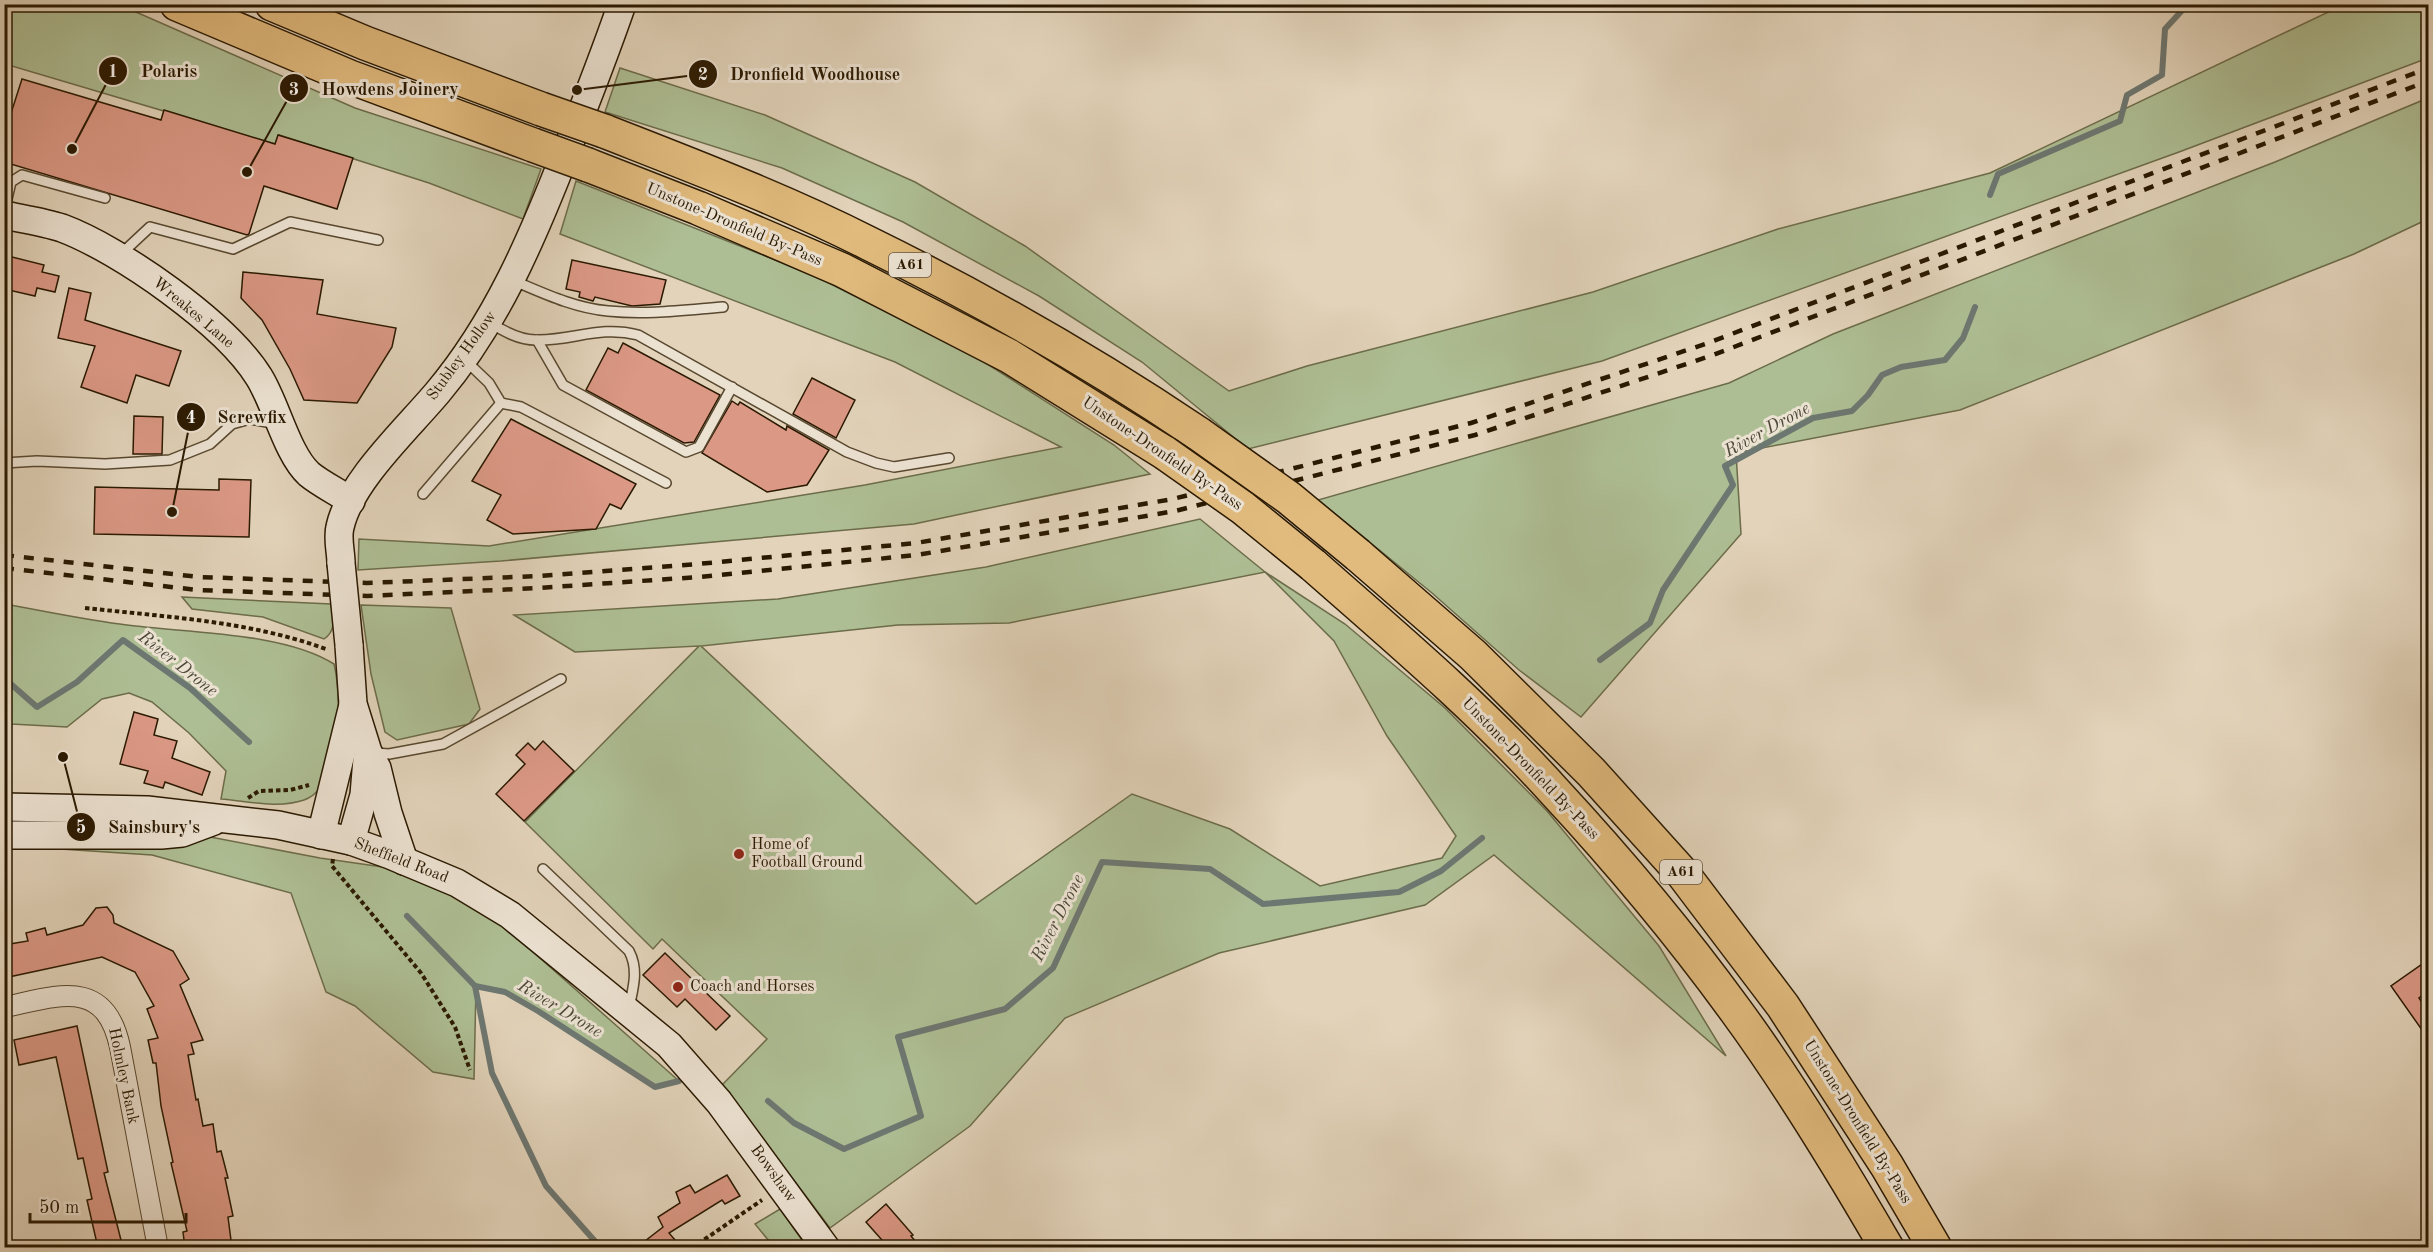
<svg xmlns="http://www.w3.org/2000/svg" width="2433" height="1252" font-family="'Old Standard TT',serif">
  <rect width="100%" height="100%" fill="#e2d3ba"/>
  <filter id="stains"><feTurbulence type="fractalNoise" baseFrequency=".00333" numOctaves="4"/><feColorMatrix values="0 0 0 0 .2 0 0 0 0 .09 0 0 0 0 .02 0 0 0 .5 -.17"/></filter>
  <radialGradient id="worn" r=".72"><stop offset=".6" stop-color="#630" stop-opacity="0"/><stop offset="1" stop-color="#630" stop-opacity=".3"/></radialGradient>
  <g fill="#aebe94" stroke="#6c6c4a" stroke-width="1.5" fill-rule="evenodd">
    <polygon points="4,5 120,5 355,108 541,169 523,219 429,183 279,135 275,144 5,64"/>
    <polygon points="2343,5 2428,5 2428,58 2179,152 1602,361 1248,449 1142,362 1039,296 903,222 782,168 605,112 620,68 765,115 915,182 1025,246 1229,391 1307,366 1593,292 1778,229 1990,173"/>
    <polygon points="2428,98 2428,219 2354,254 1960,410 1736,453 1741,534 1581,717 1519,670 1432,593 1318,500 1729,383 1833,334 2275,162"/>
    <polygon points="576,181 813,275 981,360 1114,445 1150,474 914,524 501,561 358,570 359,539 489,546 865,485 1061,447 895,362 560,234"/>
    <path d="M1200 519 1265 572 1345 624 1445 708 1547 811 1659 946 1726 1056 1494 855 1425 905 1219 953 1065 1018 970 1126 830 1228 722 1085 767 1039 662 939 653 949 525 822 699 646 575 652 514 615 778 599 986 567ZM1265 572 1334 641 1387 736 1456 836 1442 858 1320 886 1230 829 1132 794 976 904 701 646 898 625 1009 623Z"/>
    <path d="M182 597 331 604C333 618 337 630 324 639L263 617 192 609Z"/>
    <path d="M4 604C45 611 86 620 127 625 187 633 284 632 334 664 342 696 342 787 304 800 278 809 247 801 221 799L226 771 189 733 152 702 129 693 102 699 67 727 11 724 5 722Z"/>
    <polygon points="361,605 451,608 480,709 469,724 397,740 385,732 371,674"/>
    <polygon points="205,836 320,858 397,869 439,886 505,927 679,1081 655,1087 505,992 476,986 474,1079 433,1072 355,1006 326,992 291,893 152,855 60,849"/>
    <polygon points="780,1209 807,1247 774,1247 755,1224"/>
  </g>
  <g fill="none" stroke-linecap="round" stroke-linejoin="round">
    <g stroke="#6d7771" stroke-width="6">
      <polyline points="1990,195 1998,174 2120,121 2127,95 2162,75 2165,29 2188,4"/>
      <polyline points="1600,660 1650,623 1663,590 1733,485 1725,466 1813,418 1852,411 1868,395 1882,375 1901,367 1945,360 1963,338 1975,307"/>
      <polyline points="4,678 37,707 77,682 123,640 190,688 249,742"/>
      <polyline points="407,916 475,986 505,992 538,1011 655,1087 679,1081"/>
      <polyline points="475,986 492,1073 546,1186 601,1248"/>
      <polyline points="768,1101 794,1123 844,1149 921,1116 898,1037 1005,1009 1053,968 1102,862 1210,869 1263,904 1399,892 1441,871 1482,838"/>
    </g>
  </g>
  <g fill="#db9885" stroke="#2a1901" stroke-width="1.5">
    <polygon points="22,79 161,120 164,110 275,144 278,135 353,158 337,209 264,186 249,234 247,235 4,162 4,135"/>
    <polygon points="4,255 44,265 42,272 59,276 55,292 37,288 35,296 4,289"/>
    <polygon points="572,260 666,280 660,304 632,306 595,297 593,301 579,297 580,292 566,289"/>
    <polygon points="243,272 323,280 317,314 396,328 392,347 357,403 304,400 290,369 262,320 241,298"/>
    <polygon points="69,288 91,293 85,320 181,351 169,386 136,375 127,403 81,387 95,346 58,338"/>
    <polygon points="623,343 720,395 694,442 684,443 586,390 608,348 618,353"/>
    <polygon points="812,378 855,400 836,438 793,414"/>
    <polygon points="732,401 738,405 740,402 786,430 787,426 829,450 807,485 767,492 702,453"/>
    <polygon points="134,416 163,417 162,454 133,454"/>
    <polygon points="511,419 636,484 621,509 610,504 596,529 513,534 487,520 501,495 472,481"/>
    <polygon points="219,479 251,480 249,537 94,534 95,487 219,490"/>
    <polygon points="134,712 158,719 154,735 177,741 172,758 210,772 202,795 165,782 163,788 144,783 148,771 120,764"/>
    <polygon points="543,741 574,771 524,821 496,794 525,764 516,755 528,743 535,750"/>
    <polygon points="107,907 113,915 114,923 173,951 189,979 180,985 203,1040 191,1043 194,1054 188,1055 196,1100 198,1099 203,1126 213,1124 217,1152 221,1151 228,1178 225,1178 233,1216 228,1217 232,1248 185,1248 183,1232 187,1231 171,1163 173,1162 161,1106 156,1063 153,1063 148,1040 158,1038 147,1009 154,1006 135,972 102,957 4,978 4,945 28,941 26,933 45,928 47,935 83,925 96,908"/>
    <polygon points="665,953 730,1016 716,1030 685,999 677,1007 643,975"/>
    <polygon points="2428,960 2428,991 2419,998 2428,1012 2427,1037 2391,986"/>
    <polygon points="77,1026 108,1172 104,1173 123,1248 98,1248 87,1200 92,1199 83,1158 78,1159 56,1057 19,1065 14,1040"/>
    <polygon points="727,1175 740,1196 725,1204 722,1200 669,1233 675,1240 666,1248 636,1248 663,1227 658,1217 680,1203 676,1192 690,1185 695,1193"/>
    <polygon points="886,1204 913,1235 911,1236 921,1248 889,1248 866,1222"/>
  </g>
  <g fill="none" stroke-linecap="round" stroke-linejoin="round">
    <defs>
      <g id="lane">
        <polyline points="4,212 11,182 22,175 105,198"/>
        <polyline points="120,255 150,227 233,249 290,222 378,240"/>
        <path d="M512 280C543 293 574 308 608 311 647 315 685 310 723 307"/>
        <path d="M489 322C503 331 519 340 536 340 573 341 599 325 638 335L847 452 876 463 894 467 949 458"/>
        <polyline points="537,340 563,385 686,452 699,447 732,387"/>
        <polyline points="465,360 489,383 501,403 521,407 666,483"/>
        <polyline points="4,463 37,461 105,464 170,460 210,444 232,424 250,419 277,424"/>
        <polyline points="423,494 501,403"/>
        <polyline points="375,753 389,754 443,744 561,679"/>
        <path d="M543 869 629 951C639 970 633 988 629 1008"/>
      </g>
      <path id="street" d="M4 1007C58 996 105 977 120 1047L158 1248"/>
      <g id="secondary">
        <path d="M4 215C23 219 44 222 62 228 121 250 226 324 259 377 276 404 287 454 309 474 321 484 338 492 351 501"/>
        <path d="M341 563C341 552 337 538 340 527 350 481 408 428 438 392 496 323 531 241 564 157 584 107 604 56 622 4"/>
        <polyline points="349,645 353,704 368,752 377,768 388,813 404,861"/>
        <polyline points="4,807 147,810 278,825 351,841 390,855 457,883 510,915 669,1045 719,1102 826,1248"/>
        <polyline points="4,835 161,835 182,833 214,821"/>
        <polyline points="321,835 353,705"/>
        <polyline points="351,841 364,795 367,759"/>
      </g>
      <g id="highway">
        <polyline points="177,4 350,77 533,145"/>
        <polyline points="272,4 365,43 541,109"/>
        <path d="M604 131C693 166 783 200 868 243 982 299 1094 363 1199 434"/>
        <polyline points="588,165 698,208 842,270 1009,356 1165,453"/>
        <polyline points="1358,555 1473,655 1591,772 1683,874 1783,1006 1887,1166 1935,1248"/>
        <path d="M1313 565C1395 637 1480 709 1554 791 1619 861 1680 934 1736 1011 1791 1086 1840 1167 1887 1248"/>
      </g>
    </defs>
    <use href="#lane" stroke="#58482f" stroke-width="12"/>
    <use href="#street" stroke="#58482f" stroke-width="22"/>
    <use href="#secondary" stroke="#2a1901" stroke-width="30"/>
    <use href="#highway" stroke="#2a1901" stroke-width="36"/>
    <g stroke="#2a1901" stroke-width="4" stroke-dasharray="4.5 3" stroke-linecap="butt">
      <path d="M85 608C166 617 249 621 326 649"/>
      <polyline points="248,798 259,791 290,790 309,785"/>
      <polyline points="333,859 332,866 421,973 455,1027 470,1070"/>
      <polyline points="692,1248 762,1200"/>
    </g>
    <use href="#lane" stroke="#ece2d2" stroke-width="9"/>
    <use href="#street" stroke="#ece2d2" stroke-width="20"/>
    <use href="#secondary" stroke="#ece2d2" stroke-width="27"/>
    <use href="#highway" stroke="#e1ba7d" stroke-width="33"/>
    <g stroke="#2a1901" stroke-width="4.5" stroke-dasharray="10 10" stroke-linecap="butt">
      <polyline points="4,555 199,577 367,583 538,576 698,564 916,543 1173,499 1471,423 1708,343 2428,68"/>
      <polyline points="4,568 198,590 367,596 538,588 699,577 917,555 1175,511 1475,435 1713,355 2428,81"/>
    </g>
    <defs>
      <polyline id="secondary-bridge" points="341,563 349,645"/>
      <g id="highway-bridge">
        <polyline points="541,109 604,131"/>
        <polyline points="533,145 588,165"/>
        <polyline points="1199,434 1289,498 1358,555"/>
        <polyline points="1165,453 1243,508 1313,565"/>
      </g>
    </defs>
    <use href="#secondary-bridge" stroke="#2a1901" stroke-width="30" stroke-linecap="butt"/>
    <use href="#highway-bridge" stroke="#2a1901" stroke-width="36" stroke-linecap="butt"/>
    <use href="#secondary-bridge" stroke="#ece2d2" stroke-width="27"/>
    <use href="#highway-bridge" stroke="#e1ba7d" stroke-width="33"/>
  </g>
  <g fill="#8f2418" stroke="#ece2d2" stroke-width="2">
    <circle cx="739" cy="854" r="6"/>
    <circle cx="678" cy="987" r="6"/>
  </g>
  <g text-anchor="middle" dominant-baseline="central" stroke-width="6" stroke-linejoin="round" paint-order="stroke">
    <g fill="#ece2d2" stroke="#645540" stroke-width="1.5">
      <rect x="889" y="253" width="42" height="24" rx="4.5"/>
      <rect x="1660" y="860" width="42" height="24" rx="4.5"/>
    </g>
    <g font-size="15" font-weight="bold" fill="#2a1901">
      <text x="910" y="265">A61</text>
      <text x="1681" y="872">A61</text>
    </g>
    <g font-size="16" fill="#2a1901" stroke="#ece2d2">
      <text transform="translate(734 225) rotate(23)">Unstone-Dronfield By-Pass</text>
      <text transform="translate(193 313) rotate(40)">Wreakes Lane</text>
      <text transform="translate(462 356) rotate(-54)">Stubley Hollow</text>
      <text transform="translate(1162 454) rotate(34)">Unstone-Dronfield By-Pass</text>
      <text transform="translate(1530 769) rotate(46)">Unstone-Dronfield By-Pass</text>
      <text transform="translate(401 861) rotate(21)">Sheffield Road</text>
      <text transform="translate(123 1076) rotate(78)">Holmley Bank</text>
      <text transform="translate(1857 1122) rotate(58)">Unstone-Dronfield By-Pass</text>
      <text transform="translate(773 1174) rotate(54)">Bowshaw</text>
    </g>
    <g font-size="16" fill="#2a1901" stroke="#ece2d2" text-anchor="start">
      <text x="751" y="845">Home of<tspan x="751" dy="18">Football Ground</tspan></text>
      <text x="690" y="987">Coach and Horses</text>
    </g>
    <g font-size="18" font-style="italic" fill="#4c4839" stroke="#ece2d2">
      <text transform="translate(1767 430) rotate(-29)">River Drone</text>
      <text transform="translate(178 664) rotate(38)">River Drone</text>
      <text transform="translate(1058 918) rotate(-63)">River Drone</text>
      <text transform="translate(560 1009) rotate(31)">River Drone</text>
    </g>
  </g>
  <path fill="none" stroke="#2a1901" stroke-width="2" d="M72 149L113 71M577 90L703 74M247 172L294 88M172 512L191 417M63 757L81 827"/>
  <g fill="#2a1901" stroke="#ece2d2" stroke-width="2">
    <circle cx="72" cy="149" r="6"/>
    <circle cx="577" cy="90" r="6"/>
    <circle cx="247" cy="172" r="6"/>
    <circle cx="172" cy="512" r="6"/>
    <circle cx="63" cy="757" r="6"/>
    <circle cx="113" cy="71" r="15"/>
    <circle cx="703" cy="74" r="15"/>
    <circle cx="294" cy="88" r="15"/>
    <circle cx="191" cy="417" r="15"/>
    <circle cx="81" cy="827" r="15"/>
  </g>
  <g font-size="18" text-anchor="middle" font-weight="bold" fill="#fff">
    <text x="113" y="77">1</text>
    <text x="703" y="80">2</text>
    <text x="294" y="95">3</text>
    <text x="191" y="423">4</text>
    <text x="81" y="833">5</text>
  </g>
  <g font-size="18" text-anchor="middle" font-weight="bold" fill="#2a1901" stroke="#ece2d2" stroke-width="6" stroke-linejoin="round" paint-order="stroke">
    <text x="169" y="77">Polaris</text>
    <text x="815" y="80">Dronfield Woodhouse</text>
    <text x="390" y="95">Howdens Joinery</text>
    <text x="252" y="423">Screwfix</text>
    <text x="154" y="833">Sainsbury's</text>
  </g>
  <rect width="2433" height="1252" fill="none" stroke="#e2d3ba" stroke-width="24"/>
  <rect x="6" y="6" width="2421" height="1240" fill="none" stroke="#2a1901" stroke-width="3"/>
  <rect x="12" y="12" width="2409" height="1228" fill="none" stroke="#2a1901" stroke-width="1.5"/>
  <path d="M30 1213v9h156v-9" fill="none" stroke="#2a1901" stroke-width="3"/>
  <text x="39" y="1213" font-size="18" fill="#2a1901" stroke="#ece2d2" stroke-width="4.5" paint-order="stroke">50 m</text>
  <rect width="100%" height="100%" filter="url(#stains)"/>
  <rect width="100%" height="100%" fill="url(#worn)"/>
</svg>
